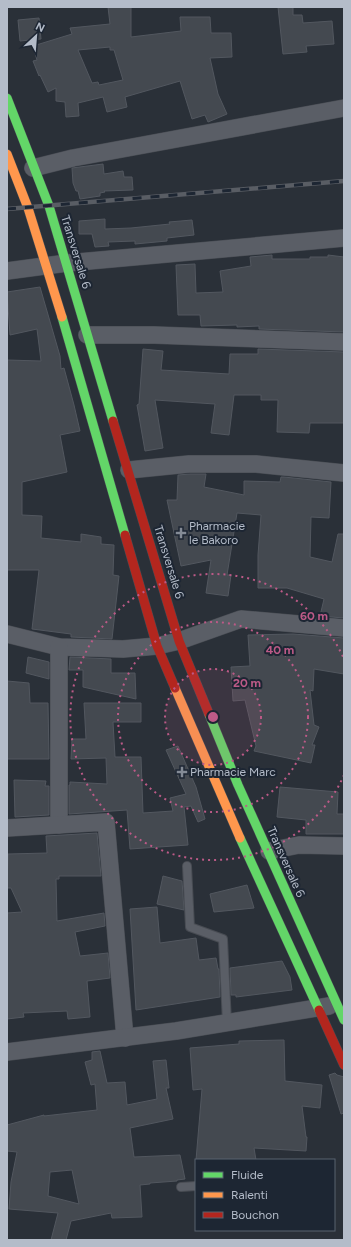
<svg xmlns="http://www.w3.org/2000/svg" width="351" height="1247" font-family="Figtree,sans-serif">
  <rect width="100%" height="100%" fill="#2a3038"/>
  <g fill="#444950" stroke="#52575f" fill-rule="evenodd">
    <path d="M108 7H131V37L181 31 180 17H210L211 33H231L232 57 210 58 218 94 227 114 208 122 205 115 192 119 180 81 125 97 127 107 107 112 103 97 78 103 79 116 66 117 65 102 56 101V88L48 92 40 75 39 76 33 61 37 60 33 46 72 34 70 28 110 24ZM110 47V50H114L123 80 99 85 98 82 92 83 78 50Z"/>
    <polygon points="278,7 293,7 293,15 302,15 303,23 332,21 334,44 306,46 307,52 283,54"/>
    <polygon points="39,18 41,39 20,41 18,20"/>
    <polygon points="103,164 104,174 123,171 124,177 132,177 133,190 104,191 105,192 100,193 100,196 80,199 78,191 76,191 73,183 72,168"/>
    <polygon points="105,219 105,229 131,228 170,224 169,222 192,220 194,235 167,238 167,241 135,244 135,241 108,242 109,246 95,247 92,234 79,234 79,221"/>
    <polygon points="272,255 272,259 310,259 310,257 328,257 328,255 344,257 344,332 259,329 259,326 237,327 237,325 201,326 200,315 178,315 176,265 195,264 196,293 223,292 220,271 251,266 250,257"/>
    <polygon points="40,287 60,356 61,369 64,368 74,405 80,431 60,435 67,472 22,482 22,515 42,516 41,538 81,542 81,534 101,537 101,544 114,545 113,575 119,576 112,639 71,637 71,634 32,629 39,570 7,570 7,360 41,361 37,329 10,335 7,292"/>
    <polygon points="143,349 163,351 161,370 229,374 230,354 258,354 258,349 344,352 344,423 310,423 309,433 277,432 278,400 261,400 261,395 234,395 229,435 211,433 215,404 155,400 163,448 145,451 137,405 139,404"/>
    <polygon points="190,474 206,474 204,487 244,495 244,481 280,482 281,477 284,477 331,482 329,518 311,517 310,557 332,562 338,534 344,534 344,618 320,616 324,599 287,588 258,588 258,555 261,515 237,513 227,575 231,575 228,596 206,593 211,560 181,566 167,500 177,500 178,475"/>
    <polygon points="293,634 344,638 344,674 314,669 313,691 310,690 314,725 319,727 312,745 315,745 311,763 254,751 256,746 245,700 233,701 231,667 250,666 248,635"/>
    <polygon points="28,657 49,662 49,679 26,673"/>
    <polygon points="70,657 111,659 111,673 135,673 136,699 83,687 83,670 69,670"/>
    <polygon points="7,681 29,683 30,703 48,703 49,759 7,759"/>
    <polygon points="84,703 141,703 141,722 113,722 115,757 141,757 143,813 173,811 170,798 186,794 166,750 178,746 196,787 205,819 198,822 191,806 184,807 188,845 130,849 127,810 69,814 69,785 70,785 70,782 107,784 106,758 71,759 72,739 86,739"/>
    <polygon points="14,780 46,781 45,786 49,786 49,815 15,817"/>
    <polygon points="280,787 338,792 337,814 344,814 344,834 306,834 306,820 277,817"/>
    <polygon points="97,833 101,876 59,876 59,879 56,879 57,921 104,913 105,926 75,932 80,956 108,953 110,978 87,981 90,1017 68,1019 67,1011 23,1013 24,1017 7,1019 7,913 22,912 11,888 7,888 8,854 47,853 46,836"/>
    <polygon points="163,876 182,881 184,910 157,904"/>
    <polygon points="247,885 254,908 214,912 210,894"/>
    <polygon points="157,907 160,943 196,938 199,960 216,958 218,969 219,969 220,997 136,1010 130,909"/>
    <polygon points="282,961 290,977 292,990 236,997 236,995 231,995 230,968"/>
    <polygon points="284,1040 285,1081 322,1085 320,1108 302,1106 306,1137 307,1137 306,1151 254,1148 256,1160 196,1160 202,1089 193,1090 190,1048 239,1044 239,1041"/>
    <path d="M100 1051 107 1083 125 1082 127 1105 157 1099 153 1061 166 1060 169 1088H166L173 1119 130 1128 134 1157 180 1155 185 1179 177 1180V1181L150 1183V1184L140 1185 142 1217 112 1218 111 1213 71 1221 66 1240H51L58 1213 9 1209 11 1182 17 1152 7 1151V1125L44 1115V1116L97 1110 95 1084 91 1085 85 1062 92 1060V1052ZM72 1170 79 1204 48 1196 50 1172Z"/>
    <polygon points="335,1073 337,1075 344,1077 344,1113 341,1114 329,1075"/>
  </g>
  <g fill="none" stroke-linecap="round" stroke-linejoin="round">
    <defs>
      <g id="lane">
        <polyline points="187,866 190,927 223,939 227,1023"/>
        <polyline points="181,1187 196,1186"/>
      </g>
      <g id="street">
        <polyline points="33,168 73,158 344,108"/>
        <polyline points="7,271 67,263 344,238"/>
        <polyline points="87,335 154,335 344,342"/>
        <polyline points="129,470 189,464 256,464 344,473"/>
        <polyline points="7,634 59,647 123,649 157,646 179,641 241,619 344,628"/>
        <polyline points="59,825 59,647"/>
        <polyline points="7,828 106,822 125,1038"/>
        <polyline points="269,851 299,845 344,846"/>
        <polyline points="7,1052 176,1031 329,1006"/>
      </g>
      <g id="fast">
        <polyline points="7,98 49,206 113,421"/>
        <polyline points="62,317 125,535"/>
        <polyline points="209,714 238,785 344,1020"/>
        <polyline points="240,838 319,1010"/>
      </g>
      <g id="slow">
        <polyline points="7,154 28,208 62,317"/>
        <polyline points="175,688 240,838"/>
      </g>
      <g id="jam">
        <polyline points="113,421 179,641 209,714"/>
        <polyline points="125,535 157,646 175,688"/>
        <polyline points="319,1010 344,1065"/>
      </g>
    </defs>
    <use href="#lane" stroke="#484c53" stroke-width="10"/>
    <use href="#street" stroke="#484c53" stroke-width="18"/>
    <use href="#fast" stroke="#484c53" stroke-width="10"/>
    <use href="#slow" stroke="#484c53" stroke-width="10"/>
    <use href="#jam" stroke="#484c53" stroke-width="10"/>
    <use href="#lane" stroke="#5a5e66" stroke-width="8"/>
    <use href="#street" stroke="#5a5e66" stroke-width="17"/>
    <use href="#fast" stroke="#63d668" stroke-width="9"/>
    <use href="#slow" stroke="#ff974d" stroke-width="9"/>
    <use href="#jam" stroke="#b3261e" stroke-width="9"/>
    <defs>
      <polyline id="rail" points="7,209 344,181"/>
    </defs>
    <use href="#rail" stroke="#595d64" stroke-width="4.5"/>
    <use href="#rail" stroke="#1d2633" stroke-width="3" stroke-dasharray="9" stroke-linecap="butt"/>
  </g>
  <circle cx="213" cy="717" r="48" fill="#bc5a87" fill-opacity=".12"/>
  <g fill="none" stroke="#bc5a87" stroke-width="2" stroke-dasharray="2 4">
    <circle cx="213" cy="717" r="48"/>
    <circle cx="213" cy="717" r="95"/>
    <path d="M344 775A143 143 0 1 1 344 659"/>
  </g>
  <g fill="#848b96" stroke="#1d2633" stroke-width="1.5">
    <path d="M179 527h4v4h4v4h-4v4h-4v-4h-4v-4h4z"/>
    <path d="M180 766h4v4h4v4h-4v4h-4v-4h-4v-4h4z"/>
  </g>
  <g text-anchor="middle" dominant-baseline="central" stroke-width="4" stroke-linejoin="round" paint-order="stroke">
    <g font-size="12" fill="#b4bcc9" stroke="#1d2633">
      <text transform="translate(76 252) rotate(73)">Transversale 6</text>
      <text transform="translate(169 562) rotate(73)">Transversale 6</text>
      <text transform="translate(286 862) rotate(66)">Transversale 6</text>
    </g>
    <g font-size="12" fill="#b4bcc9" stroke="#1d2633" text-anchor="start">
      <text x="189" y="526">Pharmacie<tspan x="189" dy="14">le Bakoro</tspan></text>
      <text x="190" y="772">Pharmacie Marc</text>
    </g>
  </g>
  <circle cx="213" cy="717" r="6" fill="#bc5a87" stroke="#1d2633" stroke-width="2"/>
  <g font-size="12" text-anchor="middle" font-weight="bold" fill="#bc5a87" stroke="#1d2633" stroke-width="4" stroke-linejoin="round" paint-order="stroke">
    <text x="314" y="620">60 m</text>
    <text x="280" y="654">40 m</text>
    <text x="247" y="687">20 m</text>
  </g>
  <rect width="351" height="1247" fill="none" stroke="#b4bcc9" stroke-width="16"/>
  <rect x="195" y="1159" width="140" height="72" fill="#1d2633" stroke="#59626f"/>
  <rect x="203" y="1172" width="20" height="6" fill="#63d668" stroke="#59626f"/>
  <text x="231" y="1179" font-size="12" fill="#b4bcc9">Fluide</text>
  <rect x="203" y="1192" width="20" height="6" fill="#ff974d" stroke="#59626f"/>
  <text x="231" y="1199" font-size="12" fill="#b4bcc9">Ralenti</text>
  <rect x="203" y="1212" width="20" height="6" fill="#b3261e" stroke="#59626f"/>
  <text x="231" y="1219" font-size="12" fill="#b4bcc9">Bouchon</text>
  <g transform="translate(36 36) rotate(26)" stroke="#1d2633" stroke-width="3" paint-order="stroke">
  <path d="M0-3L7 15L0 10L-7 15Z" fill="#b4bcc9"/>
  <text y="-6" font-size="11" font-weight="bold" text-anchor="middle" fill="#b4bcc9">N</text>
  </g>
</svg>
